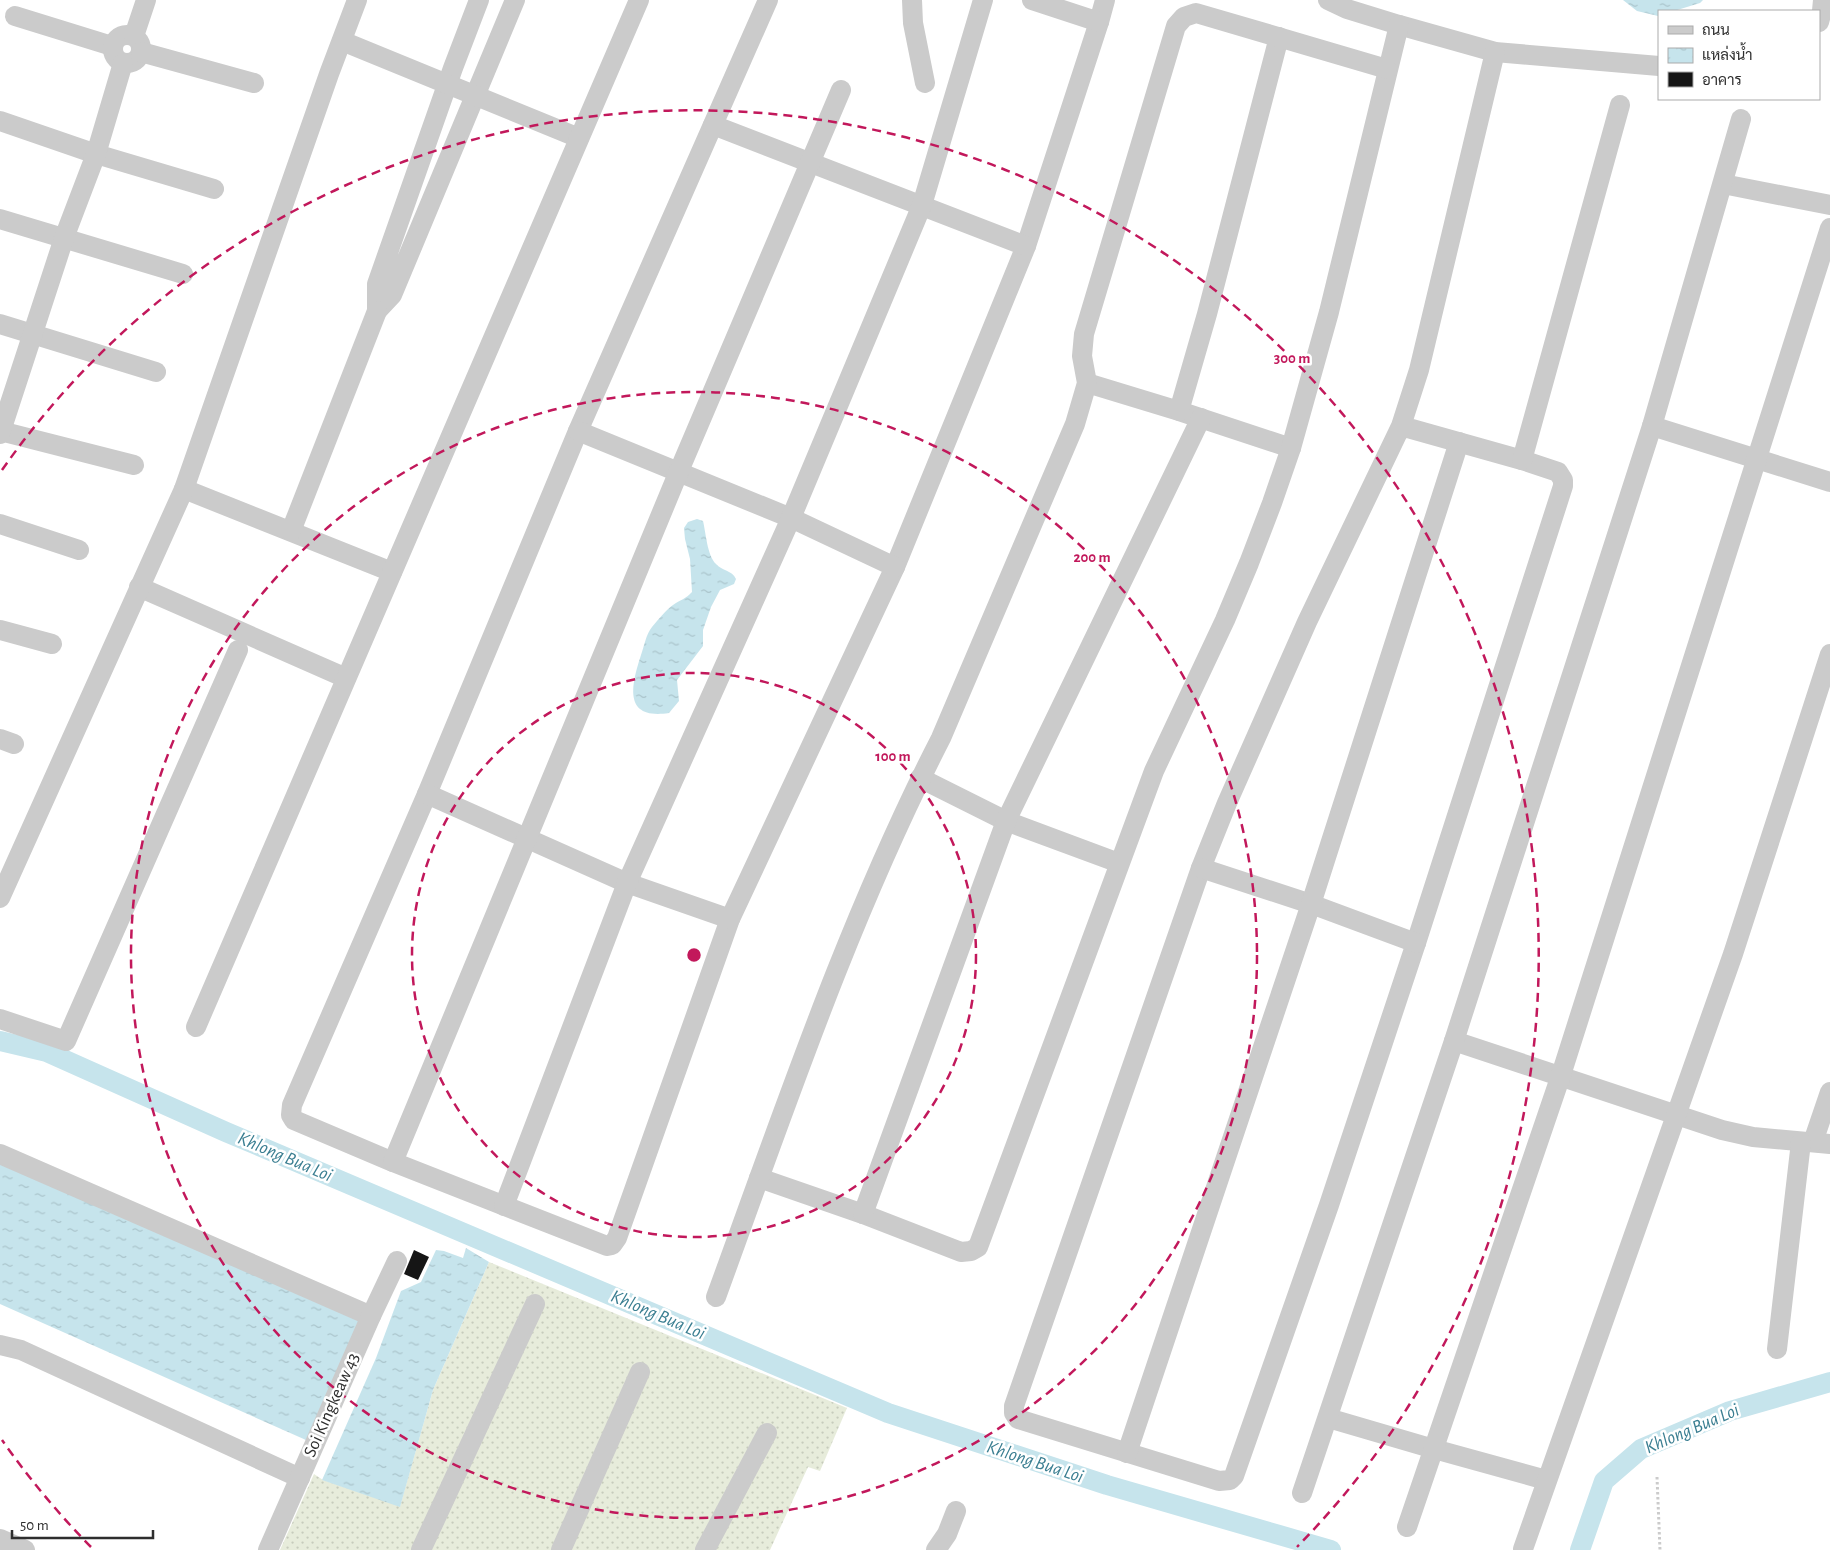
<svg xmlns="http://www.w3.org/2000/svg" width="1830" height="1550" font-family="'Alegreya Sans',Sarabun,sans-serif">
  <defs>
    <pattern id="grass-dots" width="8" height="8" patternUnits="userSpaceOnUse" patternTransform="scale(1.25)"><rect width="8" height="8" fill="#e7ecdb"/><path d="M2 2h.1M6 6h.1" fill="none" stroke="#c6cbbc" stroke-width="1.8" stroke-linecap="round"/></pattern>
    <pattern id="water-ripples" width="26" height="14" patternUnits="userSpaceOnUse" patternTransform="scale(1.25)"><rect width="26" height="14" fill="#c6e4ec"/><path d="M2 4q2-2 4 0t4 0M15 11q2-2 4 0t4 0" fill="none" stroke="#aac4cb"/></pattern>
  </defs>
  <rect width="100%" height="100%" fill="#fff"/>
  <polygon fill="url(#grass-dots)" points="489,1262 847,1408 820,1471 808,1467 770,1550 280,1550 314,1474 323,1480 400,1506 433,1390"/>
  <g fill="url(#water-ripples)">
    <polygon points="1623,0 1703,0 1700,3 1674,11 1659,11 1658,16 1637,11"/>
    <path d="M697 519 703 521C706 533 707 555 716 564 722 571 732 570 736 579L734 584 720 590 711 607 703 630V646L677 680 679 701 669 713C623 720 631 686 641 655 644 647 646 634 652 627 658 620 666 610 673 605 680 600 686 599 692 592L690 559 685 539 684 528 688 522Z"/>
    <polygon points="0,1160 361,1317 306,1440 0,1304"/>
    <polygon points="466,1248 489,1262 433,1390 400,1507 322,1480 376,1358 401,1291 421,1282 436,1250 444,1251 463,1258"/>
  </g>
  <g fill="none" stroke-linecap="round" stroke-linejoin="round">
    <g stroke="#c6e4ec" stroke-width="20">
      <polyline points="0,1041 47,1052 226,1132 888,1413 1107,1485 1331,1550"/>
      <polyline points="1580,1550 1604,1481 1641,1449 1730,1411 1830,1382"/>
    </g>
  </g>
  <polygon fill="#151515" points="414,1250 429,1257 418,1280 404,1274"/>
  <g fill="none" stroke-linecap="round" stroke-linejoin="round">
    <polyline stroke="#cbcbcb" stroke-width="3" stroke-dasharray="2.5 2.5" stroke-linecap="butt" points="1657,1477 1660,1550"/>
    <g stroke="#cbcbcb" stroke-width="20">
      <polyline points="479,0 453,68 377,284 377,311 392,295 515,0"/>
      <polyline points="768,0 578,431 427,794 292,1105 291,1115 294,1120 393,1162 607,1246 612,1245 617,1238 730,919 895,567 1026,246 1099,22 1105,0"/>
      <polyline points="912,0 913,23 925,83"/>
      <polyline points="1032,0 1099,22"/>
      <polyline points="1328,0 1347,9 1399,25 1495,52 1659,66"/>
      <polyline points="15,16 112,46"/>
      <polyline points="1819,22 1822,11 1823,0"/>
      <circle cx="127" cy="49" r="14"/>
      <polyline points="134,36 146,0"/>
      <polyline points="342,41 579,138"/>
      <polyline points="141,52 254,83"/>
      <polyline points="0,121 96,154 214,189"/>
      <polyline points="713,125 1026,246"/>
      <polyline points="1723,184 1830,205"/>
      <polyline points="0,219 183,274"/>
      <polyline points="0,324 156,372"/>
      <polyline points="1087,383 1179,411 1291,448"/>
      <polyline points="1179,411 1207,314 1279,37"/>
      <polyline points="1401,426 1522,460 1558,472 1563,480 1563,486 1416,943 1329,1205 1234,1476 1230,1480 1219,1481 1018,1419 1014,1413 1014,1406 1201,868 1227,803 1307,622 1401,426 1419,370 1495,52"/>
      <polyline points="1652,426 1830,482"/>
      <polyline points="0,431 134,465"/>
      <polyline points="578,431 791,518 895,567"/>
      <polyline points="0,434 64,238 96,154 123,63"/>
      <polyline points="1522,460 1620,105"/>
      <polyline points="184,489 392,572"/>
      <polyline points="0,524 79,550"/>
      <polyline points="291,531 377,311"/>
      <polyline points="139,587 346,678"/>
      <polyline points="0,630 52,644"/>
      <polyline points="0,739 14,744"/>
      <polyline points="920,778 1006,821 1119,863"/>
      <polyline points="427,794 627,883 730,919"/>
      <polyline points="1201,868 1311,904 1416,943"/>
      <polyline points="0,898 184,489 329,74 357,0"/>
      <polyline points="0,1019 66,1041 238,650"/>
      <polyline points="196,1027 639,0"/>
      <polyline points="1454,1041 1722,1130 1753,1137 1830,1144"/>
      <polyline points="1813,1142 1830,1092"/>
      <polyline points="0,1154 371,1316"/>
      <polyline points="393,1162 679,471 841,90"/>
      <polyline points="759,1178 863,1214 961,1252 971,1251 978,1247 1154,771 1225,620 1249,563 1272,503 1291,448 1329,312 1399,25"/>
      <polyline points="504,1206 627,883 791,518 922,205 983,0"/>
      <polyline points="863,1214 1006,821 1201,418"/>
      <path d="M716 1297C785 1108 849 917 941 738L1075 424 1087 383 1082 356 1084 334 1176 26 1184 17 1196 13 1387 69"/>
      <polyline points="0,1345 21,1350 300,1478"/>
      <polyline points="1777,1349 1801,1142"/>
      <polyline points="1328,1418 1434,1449 1546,1480"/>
      <polyline points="1127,1453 1311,904 1459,442"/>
      <polyline points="1302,1493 1454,1041 1652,426 1741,119"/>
      <polyline points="1407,1527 1561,1075 1830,228"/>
      <polyline points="0,1539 25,1550"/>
      <polyline points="1523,1549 1733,954 1830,654"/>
      <polyline points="268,1550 371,1316 397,1261"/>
      <polyline points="421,1550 535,1304"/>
      <polyline points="561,1550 640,1372"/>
      <polyline points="705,1550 767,1433"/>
      <polyline points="936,1550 947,1534 956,1511"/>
    </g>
  </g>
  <g fill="none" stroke="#c2185b" stroke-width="2.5" stroke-dasharray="9 6">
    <circle cx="694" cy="955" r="282"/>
    <circle cx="694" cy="955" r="563"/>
    <path d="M91 1547A845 845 0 0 1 2 1440M2 470A845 845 0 1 1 1297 1547"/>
  </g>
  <g text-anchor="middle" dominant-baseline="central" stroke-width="5" stroke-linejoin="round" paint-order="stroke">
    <g font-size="18" fill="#2e2e2e" stroke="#fff">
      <text transform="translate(332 1405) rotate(-66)">Soi Kingkeaw 43</text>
    </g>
    <g font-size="19" font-style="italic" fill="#3a7e91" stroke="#fff">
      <text transform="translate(285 1157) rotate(23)">Khlong Bua Loi</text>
      <text transform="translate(658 1315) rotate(23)">Khlong Bua Loi</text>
      <text transform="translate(1692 1429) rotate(-23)">Khlong Bua Loi</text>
      <text transform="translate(1035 1462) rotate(18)">Khlong Bua Loi</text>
    </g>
  </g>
  <circle cx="694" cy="955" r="8" fill="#c2185b" stroke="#fff" stroke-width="2.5"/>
  <g font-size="15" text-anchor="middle" font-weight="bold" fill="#c2185b" stroke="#fff" stroke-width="5" stroke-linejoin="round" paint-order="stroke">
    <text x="1292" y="363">300 m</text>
    <text x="1092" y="562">200 m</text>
    <text x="893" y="761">100 m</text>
  </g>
  <rect x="1658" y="10" width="162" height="90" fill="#ffffff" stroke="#ababab"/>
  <rect x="1668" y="26" width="25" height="8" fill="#cbcbcb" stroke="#ababab"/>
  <text x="1702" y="35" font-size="15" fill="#2e2e2e">ถนน</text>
  <rect x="1668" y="48" width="25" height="15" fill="url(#water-ripples)" stroke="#ababab"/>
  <text x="1702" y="60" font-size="15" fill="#2e2e2e">แหล่งน้ำ</text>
  <rect x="1668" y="72" width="25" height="15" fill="#151515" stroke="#ababab"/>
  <text x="1702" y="85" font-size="15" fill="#2e2e2e">อาคาร</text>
  <path d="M12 1530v8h141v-8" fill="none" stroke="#2e2e2e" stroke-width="2.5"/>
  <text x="20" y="1530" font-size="15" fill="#2e2e2e" stroke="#ffffff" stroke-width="4" paint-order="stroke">50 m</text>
</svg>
